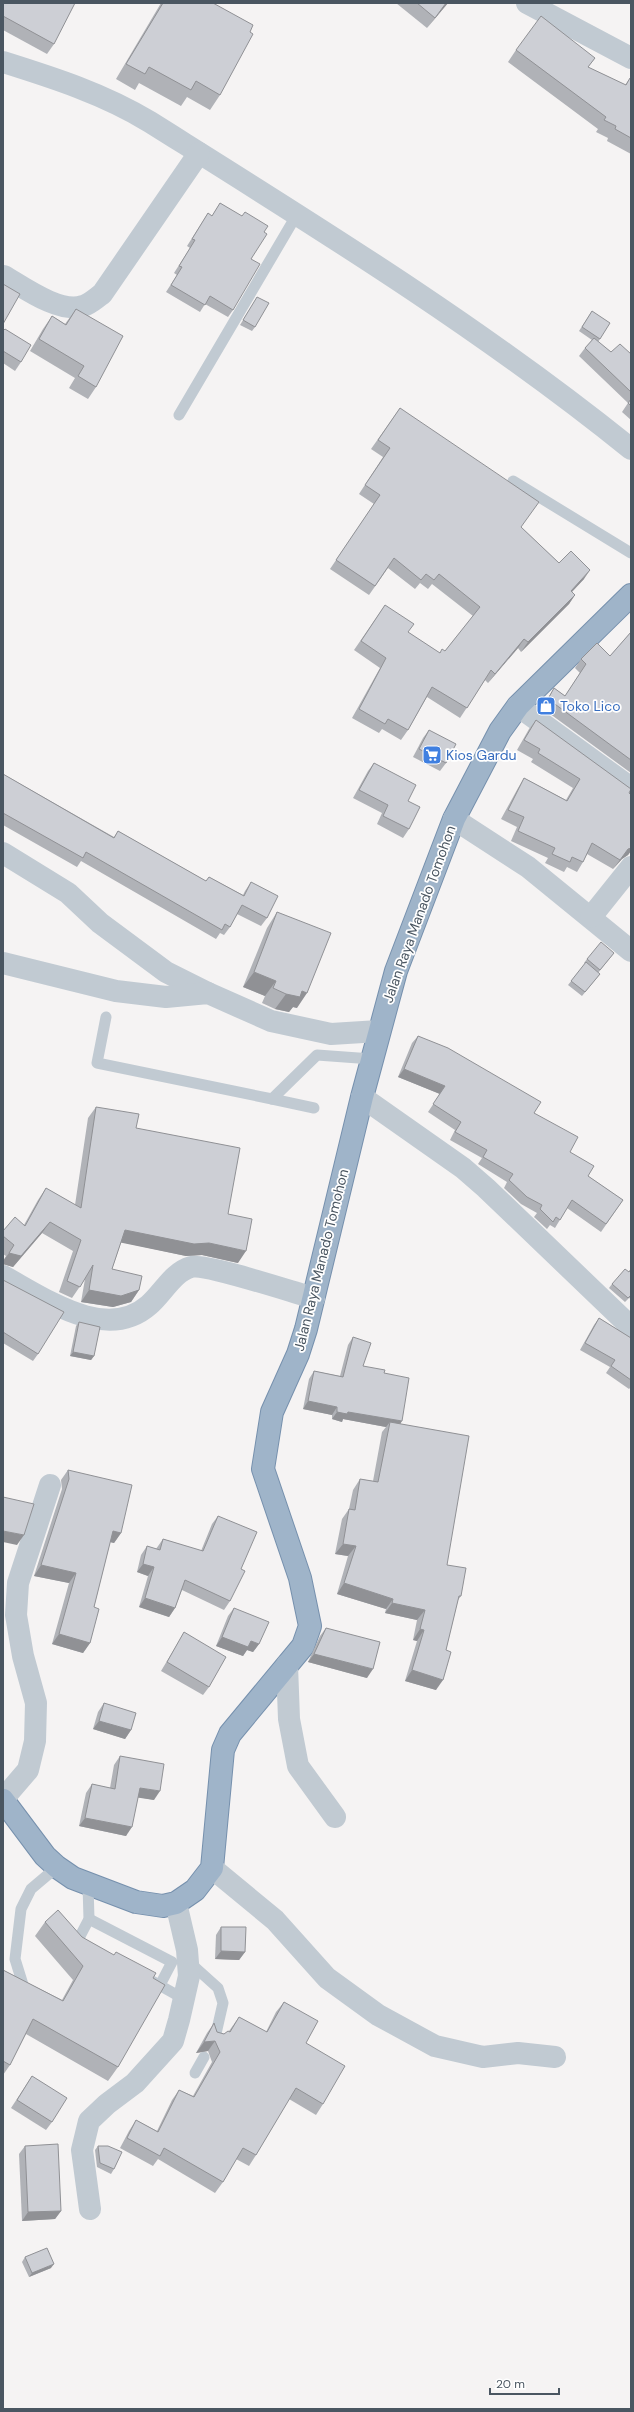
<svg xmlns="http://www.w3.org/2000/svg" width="634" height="2412" font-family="'DM Sans',sans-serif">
  <rect width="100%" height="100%" fill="#f5f3f3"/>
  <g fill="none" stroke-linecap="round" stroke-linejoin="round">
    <defs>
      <polyline id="trunk" points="3,1800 45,1856 57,1867 73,1878 136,1902 163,1906 176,1903 195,1890 212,1868 223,1750 230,1734 303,1646 310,1626 300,1578 263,1469 272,1412 298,1354 306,1329 362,1097 396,971 454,819 500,731 518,706 631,595"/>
    </defs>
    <use href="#trunk" stroke="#7690ad" stroke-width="24"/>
    <g stroke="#c1cad2" stroke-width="11">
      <polyline points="179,415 296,216"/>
      <polyline points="513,481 631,553"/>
      <polyline points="106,1017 97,1063 272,1099 317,1055 372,1059"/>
      <polyline points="272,1099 314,1108"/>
      <polyline points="89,1919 172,1962 160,1985"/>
      <polyline points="83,1945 77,1942 89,1919 88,1885"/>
      <polyline points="188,1961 218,1988 223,2003 215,2038"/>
      <polyline points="152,1981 184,1999"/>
      <polyline points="24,1988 15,1959 21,1909 31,1889 57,1867"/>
      <polyline points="195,2073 204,2057"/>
    </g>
    <g stroke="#c1cad2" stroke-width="22">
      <polyline points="527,3 631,58"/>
      <path d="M3 62C54 78 104 94 150 122 314 225 480 327 631 449"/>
      <path d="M4 276C23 287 60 314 83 306 90 304 96 298 102 294L199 153"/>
      <polyline points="518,706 631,788"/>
      <polyline points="454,819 528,867 631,951"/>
      <polyline points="3,853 68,893 100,923 166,972 208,993"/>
      <polyline points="591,917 631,867"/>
      <polyline points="3,963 116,991 166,997 208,993 271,1021 331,1034 379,1031"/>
      <polyline points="362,1097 463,1168 486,1188 631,1327"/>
      <path d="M3 1276C44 1298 106 1343 149 1305 163 1293 173 1272 191 1267 205 1263 295 1293 314 1298"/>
      <polyline points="287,1665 289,1719 298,1766 335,1817"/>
      <polyline points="3,1799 28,1770 35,1741 36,1703 23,1656 16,1615 18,1583 50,1485"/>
      <polyline points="212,1868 275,1920 327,1978 378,2015 435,2046 483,2057 518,2053 555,2057"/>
      <polyline points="90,2209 82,2150 89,2121 107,2104 135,2083 173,2041 179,2020 189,1976 187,1950 176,1903"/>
    </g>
    <use href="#trunk" stroke="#9fb4c9" stroke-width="22"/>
  </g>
  <g fill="#b0b2b7">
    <polygon points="3,3 54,44 47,54 3,30"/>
    <polygon points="161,3 213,3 250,32 220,95 210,110 187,97 181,106 139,83 135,90 116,79"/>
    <polygon points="396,3 448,3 427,28"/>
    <polygon points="516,50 595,58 588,67 625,85 630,78 631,79 631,154 607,141 608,138 596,132 598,129 508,62"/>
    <polygon points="220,203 264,232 251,259 233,310 228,317 205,304 200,312 166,292 177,275 174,273 190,248 187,246 208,213 212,216"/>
    <polygon points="257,297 255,327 252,331 240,325"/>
    <polygon points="76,309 96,387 88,399 69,388 75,378 30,351 43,329 52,316 65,324"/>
    <polygon points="592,311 600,339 598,342 611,352 631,354 631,420 622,412 628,403 579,356 585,348 592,340 579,331"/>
    <polygon points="3,331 21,362 15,371 3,363"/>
    <polygon points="400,408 521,527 559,563 584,579 572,592 575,595 569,604 521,652 518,648 488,683 485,680 460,718 427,697 408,730 401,740 382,729 379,733 352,718 380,668 354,650 385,605 408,632 439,653 445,651 473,616 432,584 428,589 420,583 415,589 388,568 369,595 330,569 374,504 359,494 383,457 371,449"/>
    <polygon points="631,632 631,773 542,708 554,688 565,696 580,673 575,668 581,659 610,656"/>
    <polygon points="536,720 631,795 631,851 628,855 622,859 613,869 587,854 583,862 577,872 567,867 564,872 545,863 548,858 511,841 517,827 501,819 518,788 524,778 566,800 573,788 531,762 533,759 517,750 529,729"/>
    <polygon points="429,730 446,763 440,771 413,757 423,738"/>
    <polygon points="374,763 408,801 409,829 403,838 377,824 382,813 353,798 368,771"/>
    <polygon points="3,774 114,837 118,831 206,881 209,877 243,895 245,891 251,882 267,918 261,926 237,914 230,927 224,935 220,933 216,939 81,861 77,867 3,825"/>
    <polygon points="277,912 297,1008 293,1007 289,1012 275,1009 262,1003 265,996 243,987 267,928"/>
    <polygon points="614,953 598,973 600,974 582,996 568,985 585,964 584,963 587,959"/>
    <polygon points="418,1036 534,1113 570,1152 588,1176 623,1200 601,1232 567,1208 555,1228 550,1225 547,1229 534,1217 537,1213 521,1204 504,1188 507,1182 478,1164 482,1158 450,1140 455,1130 428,1112 440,1094 398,1077 412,1043"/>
    <polygon points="96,1107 136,1128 228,1214 238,1263 202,1255 186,1256 121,1242 112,1269 139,1290 131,1302 113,1307 81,1302 85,1279 72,1298 59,1292 73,1251 42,1233 13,1267 3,1264 3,1261 6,1256 3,1254 3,1231 24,1225 38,1200 46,1188 75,1205 88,1118"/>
    <polygon points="631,1269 631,1299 629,1298 625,1302 609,1288 612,1284 629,1272"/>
    <polygon points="3,1280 38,1354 33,1361 3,1343"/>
    <polygon points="599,1318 631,1338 631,1387 629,1389 606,1373 610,1367 580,1350 594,1325"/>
    <polygon points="79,1322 94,1356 91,1360 70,1356 76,1326"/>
    <polygon points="353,1337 363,1366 384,1373 447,1565 461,1596 458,1600 436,1690 405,1681 417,1641 413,1640 417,1620 385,1613 386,1609 337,1594 348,1556 335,1554 342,1519 349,1509 353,1490 360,1479 373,1481 382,1432 386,1427 343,1419 342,1422 332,1419 332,1415 303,1409 309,1379 314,1371 340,1376 348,1345"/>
    <polygon points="68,1470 121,1533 114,1543 110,1542 94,1607 90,1643 83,1653 52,1644 69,1583 34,1576 62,1489 61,1480"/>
    <polygon points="218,1516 241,1569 230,1601 224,1610 182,1590 175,1608 169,1617 139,1607 148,1576 137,1572 141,1555 147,1546 156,1549 163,1539 201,1551 212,1524"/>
    <polygon points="234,1608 259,1644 253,1652 247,1650 243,1656 216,1646 228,1616"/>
    <polygon points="326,1628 367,1678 308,1662 320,1636"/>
    <polygon points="184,1632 209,1687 203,1695 161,1671 179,1641"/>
    <polygon points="104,1703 131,1730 125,1739 93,1729 98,1712"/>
    <polygon points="120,1756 154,1800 138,1797 126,1836 79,1826 86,1793 92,1784 110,1788 114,1765"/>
    <polygon points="45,1922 82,1937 153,1978 118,2067 108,2081 26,2034 10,2065 3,2075 3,1970 62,2000 73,1980 35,1936"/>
    <polygon points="221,1927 245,1952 239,1960 215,1959 216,1935"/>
    <polygon points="284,2002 306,2043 323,2104 316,2115 289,2099 256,2155 249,2166 236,2159 223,2182 215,2193 158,2159 153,2166 120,2148 129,2131 136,2120 157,2131 172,2100 179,2090 193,2096 212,2062 208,2051 196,2053 207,2033 214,2023 217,2032 224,2034 229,2031 239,2017 266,2032 276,2012"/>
    <polygon points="32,2076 52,2122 46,2130 11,2108"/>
    <polygon points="25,2146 61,2211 55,2219 22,2221 19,2154"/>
    <polygon points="98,2146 114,2169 111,2174 97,2167 95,2150"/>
    <polygon points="25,2257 51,2268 29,2277 22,2262"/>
  </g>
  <g fill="#909195">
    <polygon points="446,3 448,3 427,28 435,18"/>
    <polygon points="590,570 584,579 564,600 571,591"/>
    <polygon points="575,595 569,604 521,652 528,642"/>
    <polygon points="524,639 518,648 488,683 495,674"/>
    <polygon points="631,848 631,851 628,855 622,859 613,869 628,849"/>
    <polygon points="254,972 276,981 265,996 243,987"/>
    <polygon points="302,991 307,993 297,1008 293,1007 289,1012 275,1009 286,994"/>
    <polygon points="404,1069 445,1086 440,1094 398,1077"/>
    <polygon points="50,1222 42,1233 13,1267 3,1264 3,1261 9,1253"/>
    <polygon points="125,1230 209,1243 246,1251 238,1263 202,1255 186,1256 118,1242"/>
    <polygon points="89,1290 139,1290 131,1302 113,1307 81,1302"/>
    <polygon points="73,1352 94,1356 91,1360 70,1356"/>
    <polygon points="308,1401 337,1407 332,1415 303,1409"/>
    <polygon points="337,1412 348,1412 402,1421 397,1429 390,1422 386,1427 343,1419 342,1422 332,1419"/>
    <polygon points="3,1531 24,1535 17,1545 3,1542"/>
    <polygon points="113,1531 121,1533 114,1543 106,1541"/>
    <polygon points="343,1544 356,1546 348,1556 335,1554"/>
    <polygon points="143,1564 154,1567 148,1576 137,1572"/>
    <polygon points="41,1565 76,1573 69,1583 34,1576"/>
    <polygon points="344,1583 393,1599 386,1609 337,1594"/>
    <polygon points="145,1598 175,1608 169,1617 139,1607"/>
    <polygon points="392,1603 425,1610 417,1620 385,1613"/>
    <polygon points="420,1629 424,1630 417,1641 413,1640"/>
    <polygon points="59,1634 90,1643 83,1653 52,1644"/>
    <polygon points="222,1637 251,1641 259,1644 253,1652 247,1650 243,1656 216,1646"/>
    <polygon points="314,1654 373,1669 367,1678 308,1662"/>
    <polygon points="412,1670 443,1680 436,1690 405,1681"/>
    <polygon points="99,1721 131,1730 125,1739 93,1729"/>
    <polygon points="140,1788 160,1791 154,1800 134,1797"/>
    <polygon points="85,1818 132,1827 126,1836 79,1826"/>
    <polygon points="221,1951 245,1952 239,1960 215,1959"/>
    <polygon points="215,2041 208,2051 196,2053 204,2042"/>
    <polygon points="61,2211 55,2219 22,2221 28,2212"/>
    <polygon points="54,2264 51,2268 29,2277 32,2273"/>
  </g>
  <g fill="#cdcfd5" stroke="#909195">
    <polygon points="3,3 75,3 54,44 3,16"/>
    <polygon points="163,3 213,3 253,25 250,32 253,34 220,95 196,81 191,90 149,67 145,74 126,64"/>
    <polygon points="417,3 446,3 435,18"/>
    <polygon points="541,16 595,58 588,67 626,85 630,78 631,79 631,138 615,129 616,126 604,120 606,117 516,50"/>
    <polygon points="220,203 242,216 245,212 268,226 264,232 267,234 251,259 260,264 233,310 210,296 205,305 171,285 182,267 179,266 195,240 192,239 208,213 212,216"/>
    <polygon points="3,284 20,294 3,324"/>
    <polygon points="257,297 269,303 255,327 243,320"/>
    <polygon points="76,309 123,336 96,387 78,376 84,366 39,339 52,316 66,325"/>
    <polygon points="592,311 610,323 600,339 582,327"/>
    <polygon points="5,329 31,345 21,362 3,351 3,331"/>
    <polygon points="594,338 611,352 620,344 631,354 631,366 630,367 631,368 631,392 585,348"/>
    <polygon points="631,399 631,406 628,403"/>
    <polygon points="400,408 539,502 521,527 559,563 571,551 590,570 571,591 575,595 528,642 524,639 495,674 491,670 467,708 432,687 408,730 388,719 385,724 359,709 386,658 361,641 385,605 414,624 408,632 440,653 442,649 445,651 480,607 439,574 434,580 426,574 421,580 394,558 375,586 336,560 380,495 365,485 390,448 378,440"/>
    <polygon points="631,632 631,760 548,699 554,688 565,696 586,664 581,659 597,643 610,656"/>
    <polygon points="536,720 631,789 629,793 631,795 631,848 628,849 620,860 592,843 583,862 572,857 570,862 552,854 555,848 518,831 524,817 508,810 524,778 567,801 580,779 538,753 540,749 524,740"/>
    <polygon points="429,730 456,744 446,763 419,749"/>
    <polygon points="374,763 416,785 408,801 420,807 409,829 383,816 388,805 359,790"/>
    <polygon points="3,774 114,838 118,831 206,881 209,877 244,896 251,882 278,896 267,918 242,905 230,927 225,924 222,930 86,852 83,858 3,813"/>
    <polygon points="277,912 331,933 307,993 302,991 300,997 286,994 273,988 276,981 254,972"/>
    <polygon points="601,942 614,953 600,970 587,959"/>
    <polygon points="586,962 600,974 585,992 571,981"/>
    <polygon points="418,1036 448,1048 541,1102 534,1113 578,1137 570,1152 594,1166 588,1176 623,1200 606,1224 572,1200 560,1220 556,1217 553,1222 540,1209 542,1205 527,1197 509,1180 513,1174 483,1157 487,1150 455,1132 461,1122 433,1104 445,1086 404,1069"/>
    <polygon points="96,1107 139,1114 136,1128 240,1148 228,1214 252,1219 246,1251 209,1243 194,1244 125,1230 112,1269 142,1276 139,1290 121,1296 89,1290 93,1265 80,1287 67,1281 81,1240 50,1222 21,1256 9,1253 14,1245 3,1236 3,1231 15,1217 25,1226 46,1188 81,1208"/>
    <polygon points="625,1269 629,1272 631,1269 631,1295 628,1298 612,1284"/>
    <polygon points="3,1280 64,1312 38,1354 3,1332"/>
    <polygon points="599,1318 631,1338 631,1380 611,1366 615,1360 585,1343"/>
    <polygon points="79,1322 100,1327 94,1356 73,1352"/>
    <polygon points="353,1337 371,1343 363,1366 385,1370 384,1373 409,1378 402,1421 348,1412 347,1414 337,1412 337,1407 308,1401 314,1371 343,1377"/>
    <polygon points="390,1422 469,1436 447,1565 466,1568 461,1596 459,1596 446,1650 451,1652 443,1680 412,1670 424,1630 420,1629 425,1610 392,1603 393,1599 344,1583 356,1546 343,1544 349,1509 355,1510 360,1479 378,1482"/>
    <polygon points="68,1470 132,1485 121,1533 113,1531 94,1607 99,1609 90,1643 59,1634 76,1573 41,1565 69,1479"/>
    <polygon points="3,1497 34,1504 24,1535 3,1531"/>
    <polygon points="218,1516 257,1532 241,1569 245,1571 230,1601 185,1580 175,1608 145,1598 154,1567 143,1564 147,1546 160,1550 163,1539 203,1551"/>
    <polygon points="234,1608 269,1622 259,1644 251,1641 248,1647 222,1637"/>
    <polygon points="326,1628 380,1642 373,1669 314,1654"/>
    <polygon points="184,1632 226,1657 209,1687 167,1662"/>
    <polygon points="104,1703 136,1713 131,1730 99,1721"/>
    <polygon points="120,1756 164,1764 160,1791 140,1788 132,1827 85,1818 92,1784 115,1789"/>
    <polygon points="58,1910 82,1937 114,1955 116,1952 156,1973 153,1978 165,1985 118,2067 33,2019 10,2065 3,2061 3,1970 63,2001 83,1966 45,1922"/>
    <polygon points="221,1927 246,1927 245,1952 221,1951"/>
    <polygon points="284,2002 318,2021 306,2043 345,2066 323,2104 296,2088 256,2155 243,2148 223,2182 164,2148 160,2156 127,2138 136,2120 158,2132 179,2090 194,2097 220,2052 215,2041 204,2042 214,2023 217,2032 224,2034 228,2031 230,2032 239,2017 267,2032"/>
    <polygon points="32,2076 67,2098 52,2122 17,2100"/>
    <polygon points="58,2144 61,2211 28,2212 25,2146"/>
    <polygon points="98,2146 108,2146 122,2152 114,2169 100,2163"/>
    <polygon points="47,2248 54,2264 32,2273 25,2257"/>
  </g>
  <defs>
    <symbol id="shop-square" viewBox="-11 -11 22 22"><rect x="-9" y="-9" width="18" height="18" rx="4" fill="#3f7fe0" stroke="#fff"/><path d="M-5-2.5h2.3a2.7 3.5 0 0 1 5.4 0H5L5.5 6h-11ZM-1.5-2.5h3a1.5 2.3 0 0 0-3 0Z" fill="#fff"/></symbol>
    <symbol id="supermarket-square" viewBox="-11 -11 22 22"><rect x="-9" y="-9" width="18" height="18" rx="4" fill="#3f7fe0" stroke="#fff"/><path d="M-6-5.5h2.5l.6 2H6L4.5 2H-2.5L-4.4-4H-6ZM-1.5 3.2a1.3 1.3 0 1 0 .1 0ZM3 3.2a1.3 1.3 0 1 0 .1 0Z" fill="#fff"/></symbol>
  </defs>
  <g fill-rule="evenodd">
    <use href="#shop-square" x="535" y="695" width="22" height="22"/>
    <use href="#supermarket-square" x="421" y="744" width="22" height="22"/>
  </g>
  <g text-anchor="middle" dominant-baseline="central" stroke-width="3.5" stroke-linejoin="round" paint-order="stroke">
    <g font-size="14" fill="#366cbe" stroke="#fff" text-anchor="start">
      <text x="560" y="706">Toko Lico</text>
      <text x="446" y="755">Kios Gardu</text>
    </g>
    <g font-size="14" fill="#4a5661" stroke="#fff">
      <text transform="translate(419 914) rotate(-70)">Jalan Raya Manado Tomohon</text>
      <text transform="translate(321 1260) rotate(-76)">Jalan Raya Manado Tomohon</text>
    </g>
  </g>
  <rect width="634" height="2412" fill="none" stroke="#4a5661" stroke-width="8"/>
  <path d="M490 2388v6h69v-6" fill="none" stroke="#4a5661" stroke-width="2"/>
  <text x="496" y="2388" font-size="12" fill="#4a5661" stroke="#ffffff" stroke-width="3" paint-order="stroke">20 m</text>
</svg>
